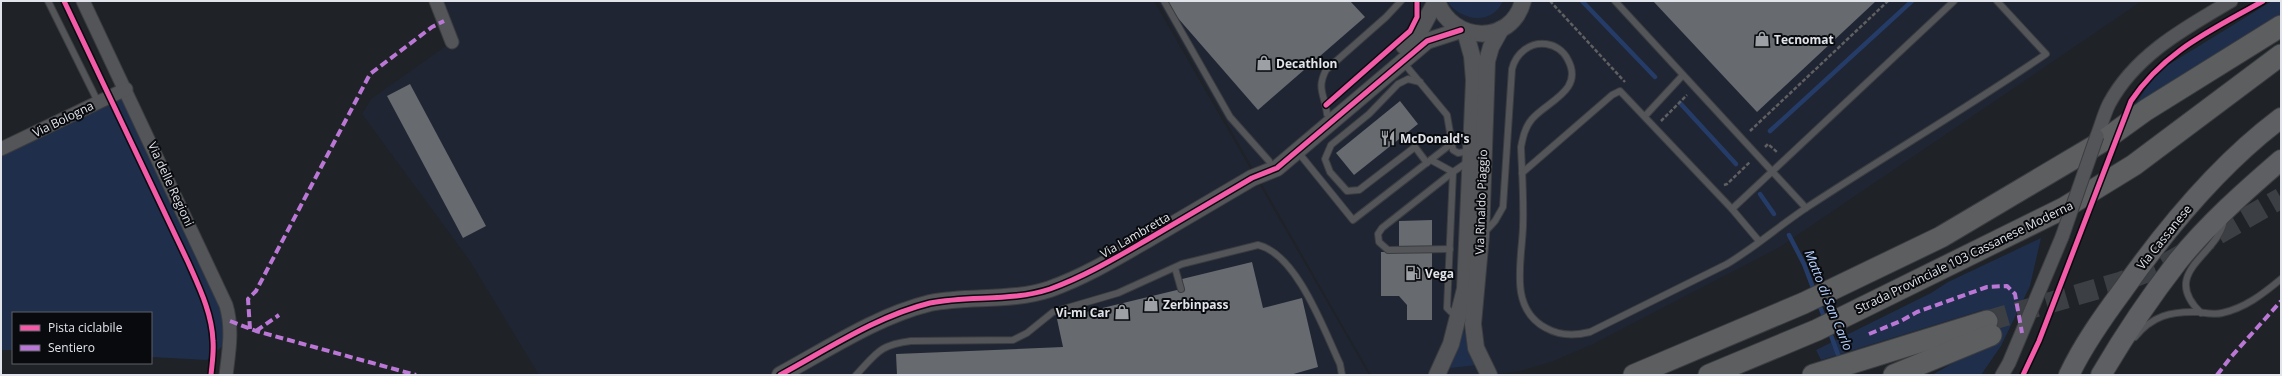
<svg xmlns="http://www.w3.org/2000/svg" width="2282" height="376" font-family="'Open Sans',sans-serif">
  <rect width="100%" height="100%" fill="#1f2226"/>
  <g fill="#1f2532">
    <polygon points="437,1 1154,1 1369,375 539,375 470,261 362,114 371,99 453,41"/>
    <polygon points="1157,1 2142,1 1780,247 1591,345 1551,362 1520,371 1492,375 1371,375"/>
  </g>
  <g fill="#1e2e4b">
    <path d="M1447 1H1503C1492 26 1460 21 1447 1Z"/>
    <polygon points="2272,1 2281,1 2281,15 2162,88 2130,112 2153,78 2168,65"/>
    <polygon points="126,89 225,299 230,339 207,360 151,357 151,313 13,313 13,350 1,350 1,149"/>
    <polygon points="2041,238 2030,286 2001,346 1981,375 1932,375 1993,340 1983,310 1821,360 1816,350 1931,293 1948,282"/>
    <polygon points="1464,328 1467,345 1477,365 1450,368 1459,346"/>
  </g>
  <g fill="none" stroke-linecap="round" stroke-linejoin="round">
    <g stroke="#253c68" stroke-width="4.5">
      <polyline points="1582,1 1655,77"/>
      <polyline points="1680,103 1736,164"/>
      <polyline points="1770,131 1912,1"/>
      <polyline points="1760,194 1774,214"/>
      <polyline points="1789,235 1804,264 1815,293"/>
      <polyline points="1818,302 1825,319"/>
      <polyline points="1829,330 1840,360"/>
    </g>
  </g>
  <g fill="#676a6e">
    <polygon points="1167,1 1350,1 1365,17 1258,110 1177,17"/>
    <polygon points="1653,1 1876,1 1757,112"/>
    <polygon points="410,84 486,226 463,238 387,96"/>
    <polygon points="1400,101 1418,124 1354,175 1336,153"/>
    <polygon points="1432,220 1432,320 1407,320 1407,305 1399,296 1381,296 1381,252 1399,252 1399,221"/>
    <polygon points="1252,262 1263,308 1302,298 1318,367 1290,375 897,375 896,354 1063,347 1057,319 1181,289 1184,288 1182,279"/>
  </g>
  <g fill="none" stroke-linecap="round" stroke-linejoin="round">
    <polyline stroke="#3c3f43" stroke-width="21" stroke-dasharray="21 10" stroke-linecap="butt" points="1987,321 2121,282 2162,266 2281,198"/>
    <defs>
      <g id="service">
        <polyline points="48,1 98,102"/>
        <polyline points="1164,1 1230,117 1269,161"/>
        <polyline points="1615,1 1806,208"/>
        <polyline points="1403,62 1447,115 1453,150 1458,153 1470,151"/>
        <polyline points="1420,82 1408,79 1398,84 1369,114 1331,145 1325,159 1330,172 1347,191 1359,190 1415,147 1427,163"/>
        <path d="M1327 114C1325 95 1316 89 1326 70L1386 17 1401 1"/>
        <polyline points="1645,116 1683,75"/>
        <polyline points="1298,152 1353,220 1451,144"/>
        <polyline points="1431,160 1453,172 1382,228 1378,234 1379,242 1388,250 1450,249"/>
        <polyline points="1522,173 1612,95 1620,91 1732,209 1759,241"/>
        <polyline points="1732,209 1954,1"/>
        <path d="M1484 233 1495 221 1503 207 1512 69C1516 53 1530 42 1546 44 1555 45 1564 51 1568 60 1584 90 1548 101 1532 119 1525 127 1523 137 1521 147 1522 173 1524 200 1523 226 1522 261 1508 308 1546 328 1560 336 1574 336 1590 332L1727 264C1754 248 1779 226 1806 208 1885 156 1967 108 2046 54L1997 1"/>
        <polyline points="1175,268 1181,289"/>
        <path d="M2201 313C2159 272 2217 256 2224 221"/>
        <polyline points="1456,317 1447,308 1453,172 1469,161"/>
        <path d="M2135 337C2152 316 2171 311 2198 312 2206 313 2214 315 2222 313 2245 308 2263 294 2281 279"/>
        <path d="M856 375C877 353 879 345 911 341L1013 340 1027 333 1053 312 1118 293 1182 264 1258 245C1297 254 1324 330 1340 364L1342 375"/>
      </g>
      <g id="minor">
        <path d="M83 1 226 305C233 328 229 351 226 375"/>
        <polyline points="436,1 452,42"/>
        <path d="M2097 136C2101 126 2104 114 2109 104 2135 55 2185 28 2231 1"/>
        <polyline points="1,149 126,89"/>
        <polyline points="2002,375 2009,363 2062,237"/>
      </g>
      <g id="tertiary">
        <path d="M1437 1C1452 43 1511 46 1523 1"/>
        <polyline points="1404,46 1419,33 1436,1"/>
        <path d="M780 375C828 349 877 316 930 303 970 295 1011 302 1050 289 1086 276 1117 257 1150 238 1184 218 1218 198 1252 178L1277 168 1427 41 1461 30"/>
        <polyline points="1437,375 1451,344 1465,289 1474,80 1472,56 1465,31"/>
        <polyline points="1489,375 1476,348 1473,324 1481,236 1487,61 1491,47 1501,29"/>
      </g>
      <g id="primary">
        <path d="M2069 375C2083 345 2103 317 2123 290 2166 229 2221 163 2281 118"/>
        <path d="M2101 375C2124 336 2150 297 2178 261 2208 224 2245 191 2281 160"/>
      </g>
      <g id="trunk">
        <polyline points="1634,375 1804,303 1941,237 2103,141 2146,110 2281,26"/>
        <polyline points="1709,375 1817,330 2064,208 2134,165 2281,55"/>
        <polyline points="1813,375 1987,321"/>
        <polyline points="1894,375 1991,335"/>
      </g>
    </defs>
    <use href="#service" stroke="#3b3d41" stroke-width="8"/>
    <use href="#minor" stroke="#3b3d41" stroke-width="15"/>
    <use href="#tertiary" stroke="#3b3d41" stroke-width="18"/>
    <use href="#primary" stroke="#3b3d41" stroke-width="22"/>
    <use href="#trunk" stroke="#3b3d41" stroke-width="23"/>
    <g stroke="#606062" stroke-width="2.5" stroke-dasharray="4 2" stroke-linecap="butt">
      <polyline points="1550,1 1625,82"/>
      <polyline points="1661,121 1687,95"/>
      <polyline points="1750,131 1888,1"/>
      <polyline points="1765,147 1768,144 1777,152"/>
      <polyline points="1724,185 1727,184 1750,162"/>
    </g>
    <use href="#service" stroke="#535558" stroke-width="6"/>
    <use href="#minor" stroke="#535558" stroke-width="13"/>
    <use href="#tertiary" stroke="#535558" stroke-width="16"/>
    <use href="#primary" stroke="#5e5f62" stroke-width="20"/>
    <use href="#trunk" stroke="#5c5e60" stroke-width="21"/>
    <defs>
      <polyline id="minor-bridge" points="2062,237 2097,136"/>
    </defs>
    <use href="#minor-bridge" stroke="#3b3d41" stroke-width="15" stroke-linecap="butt"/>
    <use href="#minor-bridge" stroke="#535558" stroke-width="13"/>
    <g stroke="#ba77d6" stroke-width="4" stroke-dasharray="8 4" stroke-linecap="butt">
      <polyline points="230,321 256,331 416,375"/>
      <polyline points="250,329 248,299 256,291 370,74 432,27 444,21"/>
      <polyline points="256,331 279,315"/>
      <polyline points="1869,334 1901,321 1917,312 1987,287 2007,286 2015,294 2022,333"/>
      <polyline points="2217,375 2231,357 2281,301"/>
    </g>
    <defs>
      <g id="cycleway">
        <path d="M64 1 188 262C199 287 212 313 213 341 214 352 212 364 211 375"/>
        <polyline points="1326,105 1410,31 1417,17 1417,1"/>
        <path d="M780 375C828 349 877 316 930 303 970 295 1011 302 1050 289 1086 276 1117 257 1150 238 1184 218 1218 198 1252 178L1277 168 1427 41 1461 30"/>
        <path d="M2023 375 2039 341 2131 101C2164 51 2212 30 2263 1"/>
      </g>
    </defs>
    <use href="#cycleway" stroke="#080a0e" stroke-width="8"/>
    <use href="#cycleway" stroke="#f35aa7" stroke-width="5"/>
  </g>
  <defs>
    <symbol id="shop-bare" viewBox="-9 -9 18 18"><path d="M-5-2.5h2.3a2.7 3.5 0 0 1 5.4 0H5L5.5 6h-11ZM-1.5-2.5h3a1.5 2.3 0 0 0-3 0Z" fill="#9da0a5" stroke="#080a0e" stroke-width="2.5" paint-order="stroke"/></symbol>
    <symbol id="restaurant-bare" viewBox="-9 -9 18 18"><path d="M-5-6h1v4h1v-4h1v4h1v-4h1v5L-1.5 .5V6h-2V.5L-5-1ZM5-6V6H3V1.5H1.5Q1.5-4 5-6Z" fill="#9da0a5" stroke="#080a0e" stroke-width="2.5" paint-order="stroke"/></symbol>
    <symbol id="fuel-bare" viewBox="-9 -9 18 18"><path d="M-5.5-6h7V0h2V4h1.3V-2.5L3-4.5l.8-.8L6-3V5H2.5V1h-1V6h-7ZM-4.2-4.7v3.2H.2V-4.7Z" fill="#9da0a5" stroke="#080a0e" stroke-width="2.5" paint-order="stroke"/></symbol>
  </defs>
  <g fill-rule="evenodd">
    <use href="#shop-bare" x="1751" y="28" width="22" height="22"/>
    <use href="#shop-bare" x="1253" y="52" width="22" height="22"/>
    <use href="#restaurant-bare" x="1377" y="127" width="22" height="22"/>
    <use href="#fuel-bare" x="1402" y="262" width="22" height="22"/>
    <use href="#shop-bare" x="1140" y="293" width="22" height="22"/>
    <use href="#shop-bare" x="1111" y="301" width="22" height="22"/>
  </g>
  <g text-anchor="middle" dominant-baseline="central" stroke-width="4" stroke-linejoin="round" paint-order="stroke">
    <g font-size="12" font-weight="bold" fill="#e1e4ea" stroke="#080a0e" text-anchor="start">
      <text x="1774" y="39">Tecnomat</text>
      <text x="1276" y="63">Decathlon</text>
      <text x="1400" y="138">McDonald's</text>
      <text x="1425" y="273">Vega</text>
      <text x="1163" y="304">Zerbinpass</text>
      <text x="1110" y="312" text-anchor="end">Vi-mi Car</text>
    </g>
    <g font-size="12" fill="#e1e4ea" stroke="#080a0e">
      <text transform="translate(63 119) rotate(-26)">Via Bologna</text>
      <text transform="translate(171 184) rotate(65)">Via delle Regioni</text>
      <text transform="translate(1481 202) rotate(-88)">Via Rinaldo Piaggio</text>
      <text transform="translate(1135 235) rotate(-30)">Via Lambretta</text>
      <text transform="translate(2164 237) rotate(-51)">Via Cassanese</text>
      <text transform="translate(1964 257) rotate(-26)">Strada Provinciale 103 Cassanese Moderna</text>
    </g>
    <g font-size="13" font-style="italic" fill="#b5cffe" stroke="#080a0e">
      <text transform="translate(1829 300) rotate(68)">Matto di San Carlo</text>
    </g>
  </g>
  <rect width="2282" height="376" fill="none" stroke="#e1e4ea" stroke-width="4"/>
  <rect x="12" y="312" width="140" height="52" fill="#080a0e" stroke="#5f6166"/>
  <rect x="20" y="325" width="20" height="6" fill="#f35aa7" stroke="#5f6166"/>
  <text x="48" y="332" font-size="12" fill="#e1e4ea">Pista ciclabile</text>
  <rect x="20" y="345" width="20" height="6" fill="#ba77d6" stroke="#5f6166"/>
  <text x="48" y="352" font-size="12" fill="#e1e4ea">Sentiero</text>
</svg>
